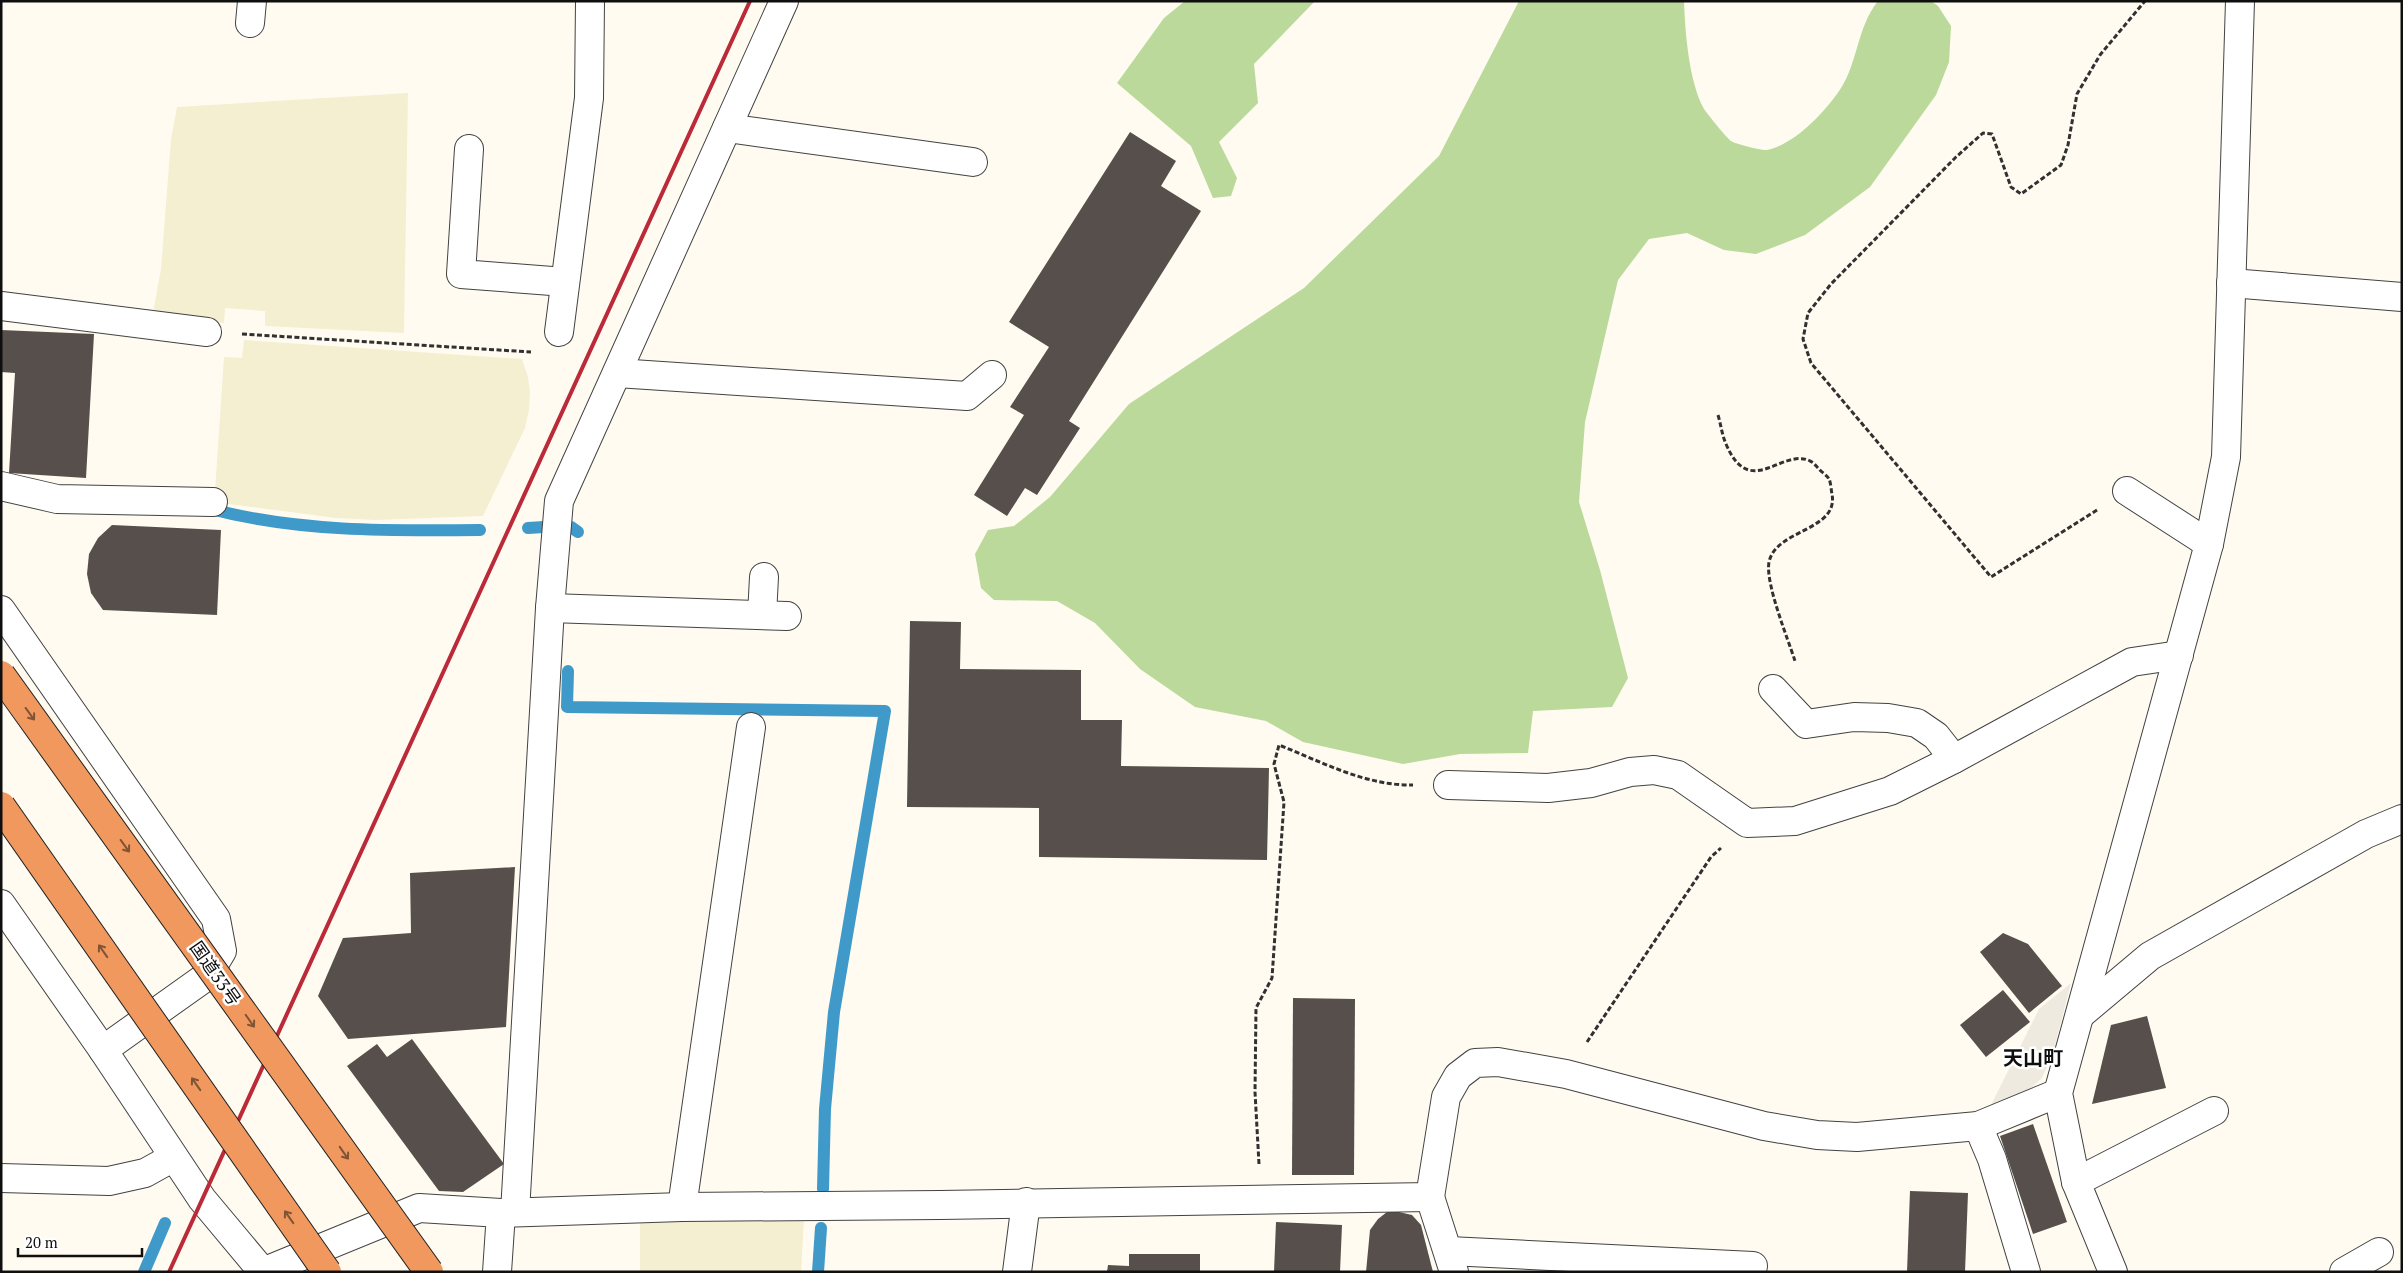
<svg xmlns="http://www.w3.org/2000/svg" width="2403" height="1273" font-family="'PT Serif','Noto Sans JP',serif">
  <rect width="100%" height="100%" fill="#fffbf0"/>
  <g fill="#f4efd1">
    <polygon points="408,93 404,333 265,326 265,311 225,308 224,323 153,313 161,269 171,139 177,107"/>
    <polygon points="244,340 522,359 528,377 530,392 529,410 525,428 483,516 375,520 336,518 221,503 215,491 224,357 242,358"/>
    <polygon points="804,1218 801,1272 640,1272 640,1223"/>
  </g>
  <g fill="#bad99a">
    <polygon points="1185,1 1315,1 1254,64 1258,103 1219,142 1237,178 1231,196 1213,198 1191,146 1117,83 1164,18"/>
    <path d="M1519 1H1684C1685 32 1689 82 1704 109 1709 116 1725 136 1731 141 1735 144 1763 151 1767 150 1794 144 1821 116 1837 94 1858 67 1856 28 1878 1H1931L1938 6 1951 26 1949 62 1936 95 1870 187 1805 235 1756 254 1724 250 1687 233 1649 239 1618 280 1585 422 1579 502 1600 570 1628 678 1612 707 1533 711 1528 753 1460 754 1403 764 1303 742 1266 721 1195 707 1140 669 1095 623 1057 601 994 600 981 588 975 554 988 530 1014 526 1050 497 1129 404 1304 288 1439 156Z"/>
  </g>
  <polygon fill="#efeadf" points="2071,983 2053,1053 2042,1078 2024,1094 1989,1109 2039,1009"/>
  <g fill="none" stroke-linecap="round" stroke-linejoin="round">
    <g stroke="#3f9aca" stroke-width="12">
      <path d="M207 508C296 532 388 531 480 530"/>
      <polyline points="571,527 578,532"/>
      <polyline points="528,528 544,527"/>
      <polyline points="568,671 567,707 885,711 834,1012 825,1109 823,1189"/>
      <polyline points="144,1272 165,1223"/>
      <polyline points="818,1272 821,1228"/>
    </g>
  </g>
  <g fill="#574f4b">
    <polygon points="1130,132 1176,161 1161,186 1201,211 1069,421 1080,428 1037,495 1025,488 1007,516 974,495 1024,415 1010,407 1049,347 1009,322"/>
    <polygon points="1,330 94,334 86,478 9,473 15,373 1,372"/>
    <polygon points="112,525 221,530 217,615 103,610 91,593 87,574 89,554 98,538"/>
    <polygon points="910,621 961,622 960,669 1081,670 1081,720 1122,720 1121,766 1269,768 1267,860 1039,857 1039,808 907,807"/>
    <polygon points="515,867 506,1027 348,1039 318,996 343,938 411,933 410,873"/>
    <polygon points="2003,933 2028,944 2062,986 2029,1013 1980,952"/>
    <polygon points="2003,990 2030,1022 1986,1057 1960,1025"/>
    <polygon points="1293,998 1355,999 1354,1175 1292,1175"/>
    <polygon points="2147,1016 2166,1088 2092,1104 2111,1025"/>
    <polygon points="412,1039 504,1164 463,1192 439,1191 347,1066 377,1044 387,1057"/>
    <polygon points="2033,1124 2067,1222 2033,1234 2000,1136"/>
    <polygon points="1910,1191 1968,1193 1965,1272 1907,1272"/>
    <polygon points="1387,1212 1399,1212 1412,1215 1421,1225 1433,1272 1366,1272 1370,1230 1378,1219"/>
    <polygon points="1276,1222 1342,1225 1340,1272 1274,1272"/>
    <polygon points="1129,1254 1200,1254 1200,1272 1107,1272 1108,1265 1129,1266"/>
  </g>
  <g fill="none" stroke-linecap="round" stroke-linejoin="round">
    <defs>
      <g id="street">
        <polyline points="250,23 252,1"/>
        <polyline points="727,128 973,162"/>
        <polyline points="469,149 461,274 565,282"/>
        <polyline points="2231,283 2402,297"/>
        <polyline points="1,306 207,332"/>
        <polyline points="559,332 589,98 590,1"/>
        <polyline points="617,373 967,396 992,375"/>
        <polyline points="1,486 57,499 213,502"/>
        <polyline points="2127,491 2209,544"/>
        <polyline points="550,608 787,616"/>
        <polyline points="1,610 216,919 222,951 207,976 103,1050"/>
        <polyline points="762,615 764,577"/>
        <polyline points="1773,689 1806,724 1854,717 1888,718 1917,723 1936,736 1954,759"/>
        <polyline points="1448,785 1548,788 1591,783 1630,772 1654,770 1678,775 1747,823 1795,821 1890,791 1954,759 2132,662 2179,655"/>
        <polyline points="1,904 103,1050 202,1199 263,1272"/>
        <polyline points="2081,1014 2150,956 2366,834 2402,819"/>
        <polyline points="1978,1126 1992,1159 2026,1272"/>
        <polyline points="1,1178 109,1181 145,1173 172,1158"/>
        <polyline points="2076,1182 2214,1111"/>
        <polyline points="1430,1197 1454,1272"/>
        <polyline points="682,1207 751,727"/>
        <polyline points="515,1212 550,608 559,501 784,1"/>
        <polyline points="501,1213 682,1207 940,1205 1430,1197 1446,1097 1458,1076 1475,1063 1498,1062 1566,1074 1764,1126 1817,1135 1857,1137 1978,1126 2058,1093"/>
        <polyline points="1449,1251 1753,1266"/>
        <polyline points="263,1272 419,1208 501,1213 497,1272"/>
        <polyline points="1017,1272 1026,1202"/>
        <polyline points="2113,1272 2076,1182 2058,1093 2209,544 2226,457 2240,1"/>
        <polyline points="2344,1272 2379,1252"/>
      </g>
    </defs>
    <use href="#street" stroke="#424242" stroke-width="30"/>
    <g stroke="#313131" stroke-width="3" stroke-dasharray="5 2.5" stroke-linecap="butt">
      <polyline points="242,334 531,352"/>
      <path d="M1718 415C1721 425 1722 435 1726 444 1750 501 1782 447 1810 461 1813 462 1816 466 1818 468 1821 472 1827 475 1829 479 1831 483 1831 490 1832 494 1839 531 1776 529 1769 562 1765 583 1788 639 1795 661"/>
      <polyline points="2097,510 1991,577 1811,363 1803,339 1808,313 1831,284 1956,157 1983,133 1992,134 2011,187 2021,194 2061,165 2068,145 2077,94 2100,55 2145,1"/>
      <polyline points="1587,1042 1711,857 1721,848"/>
      <path d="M1259 1164 1255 1092 1256 1008 1272 978 1284 802 1274 764 1279 745C1322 762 1366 786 1413 785"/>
    </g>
    <use href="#street" stroke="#fff" stroke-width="28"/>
    <polyline stroke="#bb2a39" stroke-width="4" points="169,1272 750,1"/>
    <defs>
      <g id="highway-bridge">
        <polyline points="1,675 429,1272"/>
        <polyline points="1,806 327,1272"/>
      </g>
    </defs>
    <use href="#highway-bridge" stroke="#202020" stroke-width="30" stroke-linecap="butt"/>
    <use href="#highway-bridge" stroke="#f0985d" stroke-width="28"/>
  </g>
  <defs><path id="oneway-shaft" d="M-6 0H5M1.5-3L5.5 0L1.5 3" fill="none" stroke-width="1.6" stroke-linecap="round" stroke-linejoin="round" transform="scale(1.25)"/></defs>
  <g stroke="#805436">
    <use href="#oneway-shaft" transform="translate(30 714) rotate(54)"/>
    <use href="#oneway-shaft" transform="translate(125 846) rotate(54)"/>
    <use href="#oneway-shaft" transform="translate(103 951) rotate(-125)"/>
    <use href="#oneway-shaft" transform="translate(250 1021) rotate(55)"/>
    <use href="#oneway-shaft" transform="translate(196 1084) rotate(-125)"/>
    <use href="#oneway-shaft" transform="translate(344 1153) rotate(55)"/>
    <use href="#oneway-shaft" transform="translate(289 1217) rotate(-125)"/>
  </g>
  <g text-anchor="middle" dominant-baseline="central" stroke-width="5" stroke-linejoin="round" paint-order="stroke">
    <g font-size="18" fill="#0f0f0f" stroke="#fff">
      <text transform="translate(216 973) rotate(55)">国道33号</text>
    </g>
    <g font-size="20" font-weight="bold" fill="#0f0f0f" stroke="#fff">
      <text x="2033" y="1057">天山町</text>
    </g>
  </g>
  <rect width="2403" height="1273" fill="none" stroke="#0f0f0f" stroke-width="5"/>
  <path d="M18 1248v8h124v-8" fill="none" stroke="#0f0f0f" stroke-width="2.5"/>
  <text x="25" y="1248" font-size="15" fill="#0f0f0f" stroke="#ffffff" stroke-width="4" paint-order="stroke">20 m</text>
</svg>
